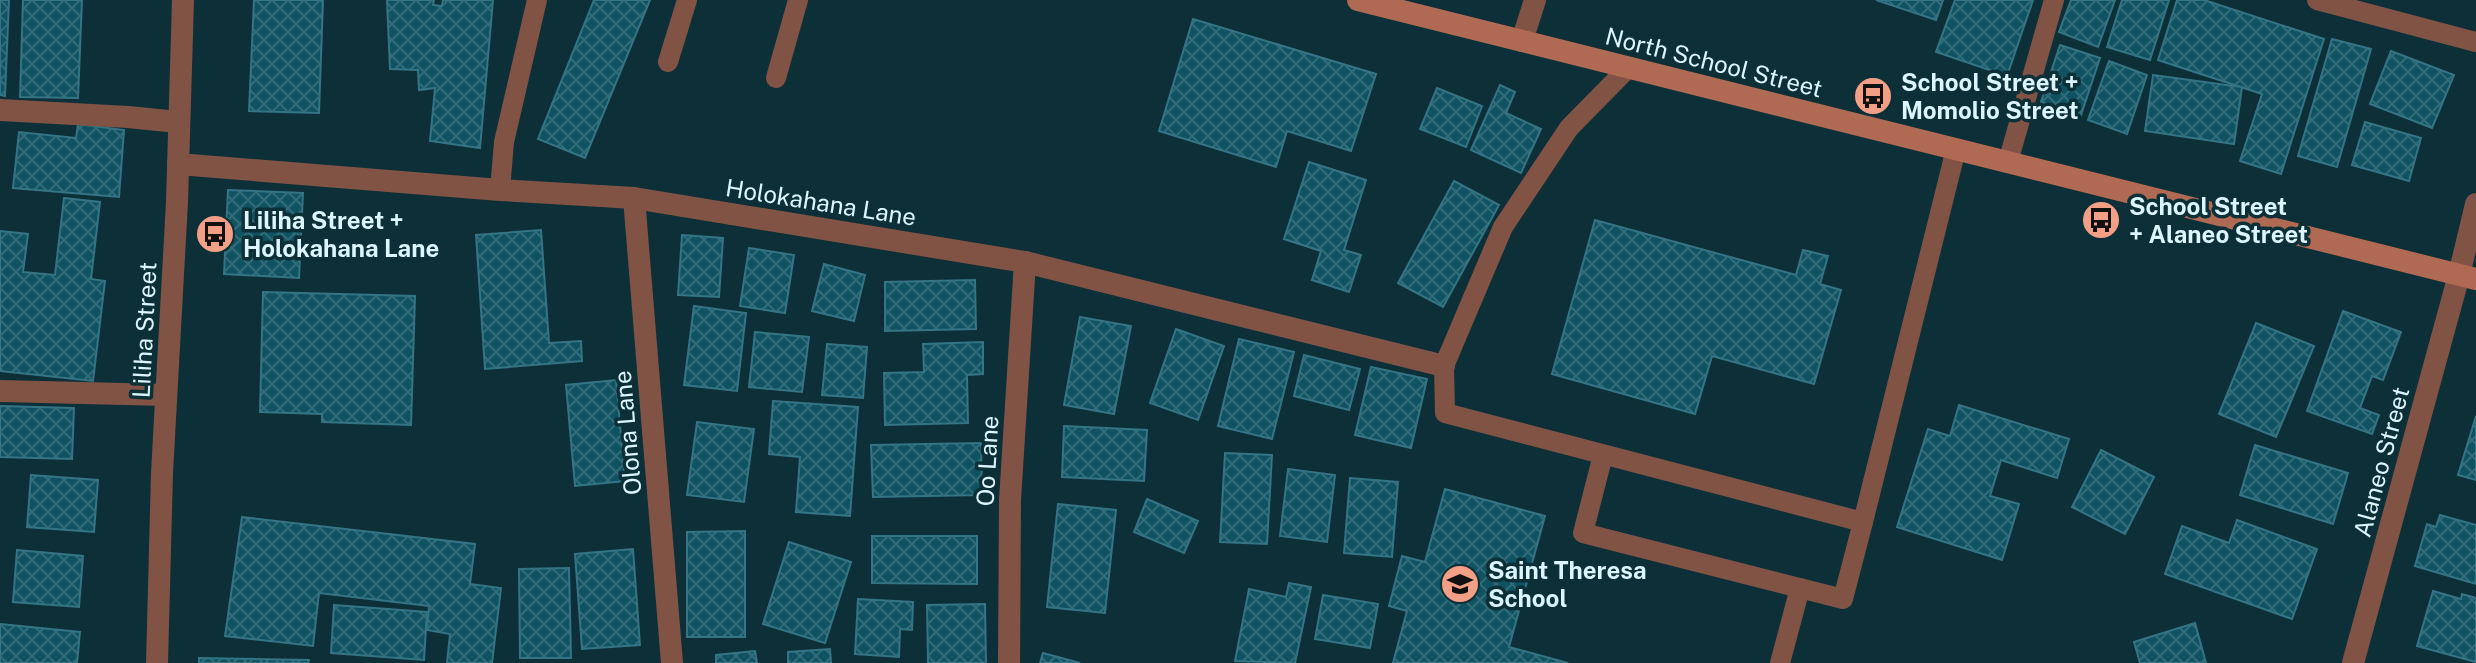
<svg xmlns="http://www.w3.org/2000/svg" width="2476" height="663" font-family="'Public Sans',sans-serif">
  <defs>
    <pattern id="building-cross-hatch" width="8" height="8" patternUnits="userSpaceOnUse" patternTransform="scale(2)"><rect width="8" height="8" fill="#0f5261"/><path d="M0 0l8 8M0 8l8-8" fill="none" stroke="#326c79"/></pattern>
  </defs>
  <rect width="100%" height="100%" fill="#0d2f38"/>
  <g fill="url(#building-cross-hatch)" stroke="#357485" stroke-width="2">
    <polygon points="0,0 9,0 5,96 0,95"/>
    <polygon points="23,0 82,0 78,98 20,97"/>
    <polygon points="254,0 323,0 319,113 249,111"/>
    <polygon points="387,0 434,0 433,5 442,6 443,0 493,0 480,148 430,141 435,88 419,90 418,70 390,69"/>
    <polygon points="594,0 650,0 585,158 538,139"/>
    <polygon points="1876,0 1943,0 1936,20"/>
    <polygon points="1955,0 2033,0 2007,76 1936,52"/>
    <polygon points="2071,0 2115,0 2098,47 2059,32"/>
    <polygon points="2122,0 2169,0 2150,60 2107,47"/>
    <polygon points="2177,0 2204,0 2324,39 2281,174 2240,161 2262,94 2158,60"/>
    <polygon points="1193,19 1376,74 1351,151 1287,131 1276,167 1159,131"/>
    <polygon points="2332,39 2371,49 2337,167 2298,156"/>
    <polygon points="2060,45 2100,58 2081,115 2041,102"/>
    <polygon points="2391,51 2454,75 2432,128 2370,104"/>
    <polygon points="2109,61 2147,75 2127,134 2088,120"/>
    <polygon points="2153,75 2242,87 2234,144 2145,131"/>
    <polygon points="1500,85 1515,92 1506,113 1541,129 1521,173 1471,150"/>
    <polygon points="1437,88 1482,106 1466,147 1420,129"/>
    <polygon points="2365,122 2421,138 2409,181 2352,165"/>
    <polygon points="78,124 124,130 119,197 13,188 19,132 76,138"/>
    <polygon points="1309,162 1366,180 1344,250 1361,255 1349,292 1312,280 1321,251 1284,239"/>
    <polygon points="1454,181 1499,205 1443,307 1398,283"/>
    <polygon points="228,190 303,193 299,278 224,274"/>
    <polygon points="64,198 100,202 91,279 105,281 93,381 0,371 0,231 28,234 23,272 55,275"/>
    <polygon points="1595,220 1796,275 1803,250 1828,256 1820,284 1841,290 1814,384 1712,356 1695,414 1552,374"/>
    <polygon points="541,230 549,343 581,341 582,361 485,369 476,235"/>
    <polygon points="682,235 723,238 719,297 678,295"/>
    <polygon points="749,248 794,255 785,313 740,306"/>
    <polygon points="824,264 865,275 854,321 812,311"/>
    <polygon points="975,280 976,329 885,331 885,282"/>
    <polygon points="263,292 415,296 411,425 322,422 322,414 260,412"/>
    <polygon points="694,306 746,313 737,391 684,385"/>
    <polygon points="2343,311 2401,332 2383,380 2372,376 2360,408 2379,415 2372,434 2307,411"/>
    <polygon points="1080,317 1131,326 1114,414 1064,405"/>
    <polygon points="2256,323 2314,346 2276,437 2219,414"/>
    <polygon points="1176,329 1224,346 1198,420 1150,403"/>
    <polygon points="755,332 809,337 802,392 749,387"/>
    <polygon points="1239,339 1294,352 1272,439 1218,426"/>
    <polygon points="983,342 983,374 967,375 968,423 885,425 884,373 924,372 923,344"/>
    <polygon points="827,344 867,347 863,398 822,395"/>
    <polygon points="1304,355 1360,369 1349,410 1294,396"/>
    <polygon points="1371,367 1427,379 1411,448 1355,435"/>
    <polygon points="616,380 625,481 575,486 566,385"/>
    <polygon points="773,401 858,407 850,516 796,512 800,457 769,454"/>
    <polygon points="1959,405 2069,439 2057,478 2001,460 1990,496 2019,504 2002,560 1897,527 1928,429 1950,436"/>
    <polygon points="0,406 74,408 72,459 0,457"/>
    <polygon points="2476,416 2476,480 2458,475"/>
    <polygon points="697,422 754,429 744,502 687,495"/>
    <polygon points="1064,426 1147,430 1144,481 1062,477"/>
    <polygon points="981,443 982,495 873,497 871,445"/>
    <polygon points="2255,445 2348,473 2333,524 2240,495"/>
    <polygon points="2101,450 2154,477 2125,534 2072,507"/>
    <polygon points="1225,453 1272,455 1267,544 1220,542"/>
    <polygon points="1288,469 1335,475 1327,542 1280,536"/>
    <polygon points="31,475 98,480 94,532 27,527"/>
    <polygon points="1350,478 1398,482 1392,557 1344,553"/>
    <polygon points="1445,489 1545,516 1509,647 1568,663 1393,663 1407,611 1389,606 1402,556 1425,562"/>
    <polygon points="1147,499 1198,521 1184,553 1134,532"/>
    <polygon points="1058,504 1116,510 1105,613 1047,607"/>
    <polygon points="2440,515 2476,525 2476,584 2415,566 2427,524 2436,527"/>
    <polygon points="242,517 475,544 470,584 501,588 492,663 447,663 450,634 427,630 429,606 319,593 313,646 225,636"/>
    <polygon points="2237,520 2317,549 2292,619 2165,574 2182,526 2229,543"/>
    <polygon points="745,531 745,637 687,637 687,532"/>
    <polygon points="872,536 977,536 977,584 872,583"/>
    <polygon points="789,542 851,562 825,643 763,624"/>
    <polygon points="633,549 640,645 582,649 575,554"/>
    <polygon points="17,550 83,556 79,607 13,602"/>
    <polygon points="569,568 571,658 520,658 519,569"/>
    <polygon points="1289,583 1311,587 1295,663 1235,661 1249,589 1286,597"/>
    <polygon points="2433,591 2461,599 2462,594 2476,598 2476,662 2417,646"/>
    <polygon points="1323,595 1378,604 1370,648 1315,639"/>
    <polygon points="858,599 913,602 912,630 900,629 899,657 855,654"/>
    <polygon points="985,604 986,663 928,663 927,605"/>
    <polygon points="334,605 427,612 424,660 331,653"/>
    <polygon points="2195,623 2206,663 2140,663 2134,642"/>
    <polygon points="0,624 80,632 77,663 0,663"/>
    <polygon points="830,649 831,663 788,663 788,652"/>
    <polygon points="755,651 757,663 716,663 716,655"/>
    <polygon points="1043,653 1080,663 1040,663"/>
    <polygon points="199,658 309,660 308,663 199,663"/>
  </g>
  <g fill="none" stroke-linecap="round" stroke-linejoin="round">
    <g stroke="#805345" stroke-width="20">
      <polyline points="2317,0 2476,42"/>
      <polyline points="668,62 687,0"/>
      <polyline points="1629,67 1569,128 1503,227 1444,366 1445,413 1863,522 1956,149"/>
      <polyline points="776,78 798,0"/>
      <polyline points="2008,162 2054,0"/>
      <polyline points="500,190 504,142 537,0"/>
      <polyline points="1603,455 1583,533 1843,599 1863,522"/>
      <polyline points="1780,663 1800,588"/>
    </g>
    <g stroke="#805345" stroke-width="22">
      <polyline points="1522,41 1535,0"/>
      <polyline points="0,110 128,117 178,122"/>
      <polyline points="178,164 500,190 634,198 1025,262 1444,366"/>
      <polyline points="634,198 672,663"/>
      <polyline points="0,391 166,395"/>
      <polyline points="1009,663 1010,500 1025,262"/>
    </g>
    <g stroke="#805345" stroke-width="22">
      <polyline points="157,663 162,473 177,202 183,0"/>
      <polyline points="2353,663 2459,275 2476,204"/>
    </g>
    <polyline stroke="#b06953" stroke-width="22" points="1358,0 2476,279"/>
  </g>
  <defs>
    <symbol id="bus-disc" viewBox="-11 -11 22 22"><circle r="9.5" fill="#f39f85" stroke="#0d2f38"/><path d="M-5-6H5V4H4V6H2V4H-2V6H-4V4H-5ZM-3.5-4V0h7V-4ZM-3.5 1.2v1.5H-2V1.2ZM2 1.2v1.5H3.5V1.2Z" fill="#111"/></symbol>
    <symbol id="school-disc" viewBox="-11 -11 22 22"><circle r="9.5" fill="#f39f85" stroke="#0d2f38"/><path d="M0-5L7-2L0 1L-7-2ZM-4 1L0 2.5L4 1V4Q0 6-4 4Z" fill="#111"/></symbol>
  </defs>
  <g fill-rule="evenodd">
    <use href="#bus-disc" x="1851" y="74" width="44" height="44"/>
    <use href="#bus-disc" x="2079" y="198" width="44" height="44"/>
    <use href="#bus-disc" x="193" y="212" width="44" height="44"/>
    <use href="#school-disc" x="1438" y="562" width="44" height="44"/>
  </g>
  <g text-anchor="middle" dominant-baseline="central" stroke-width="7" stroke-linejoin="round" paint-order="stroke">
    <g font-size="24" fill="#ddf6fd" stroke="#0d2f38">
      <text transform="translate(1714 62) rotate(14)">North School Street</text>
      <text transform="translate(821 202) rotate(9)">Holokahana Lane</text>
      <text transform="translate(144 330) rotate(-87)">Liliha Street</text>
      <text transform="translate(627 433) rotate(-95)">Olona Lane</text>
      <text transform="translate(987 461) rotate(-87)">Oo Lane</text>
      <text transform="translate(2381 462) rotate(-75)">Alaneo Street</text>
    </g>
    <g font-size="24" font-weight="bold" fill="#ddf6fd" stroke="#0d2f38" text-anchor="start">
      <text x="1901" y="82">School Street +<tspan x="1901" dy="28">Momolio Street</tspan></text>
      <text x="2129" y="206">School Street<tspan x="2129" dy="28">+ Alaneo Street</tspan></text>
      <text x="243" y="220">Liliha Street +<tspan x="243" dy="28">Holokahana Lane</tspan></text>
      <text x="1488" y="570">Saint Theresa<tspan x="1488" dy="28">School</tspan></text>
    </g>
  </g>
</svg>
